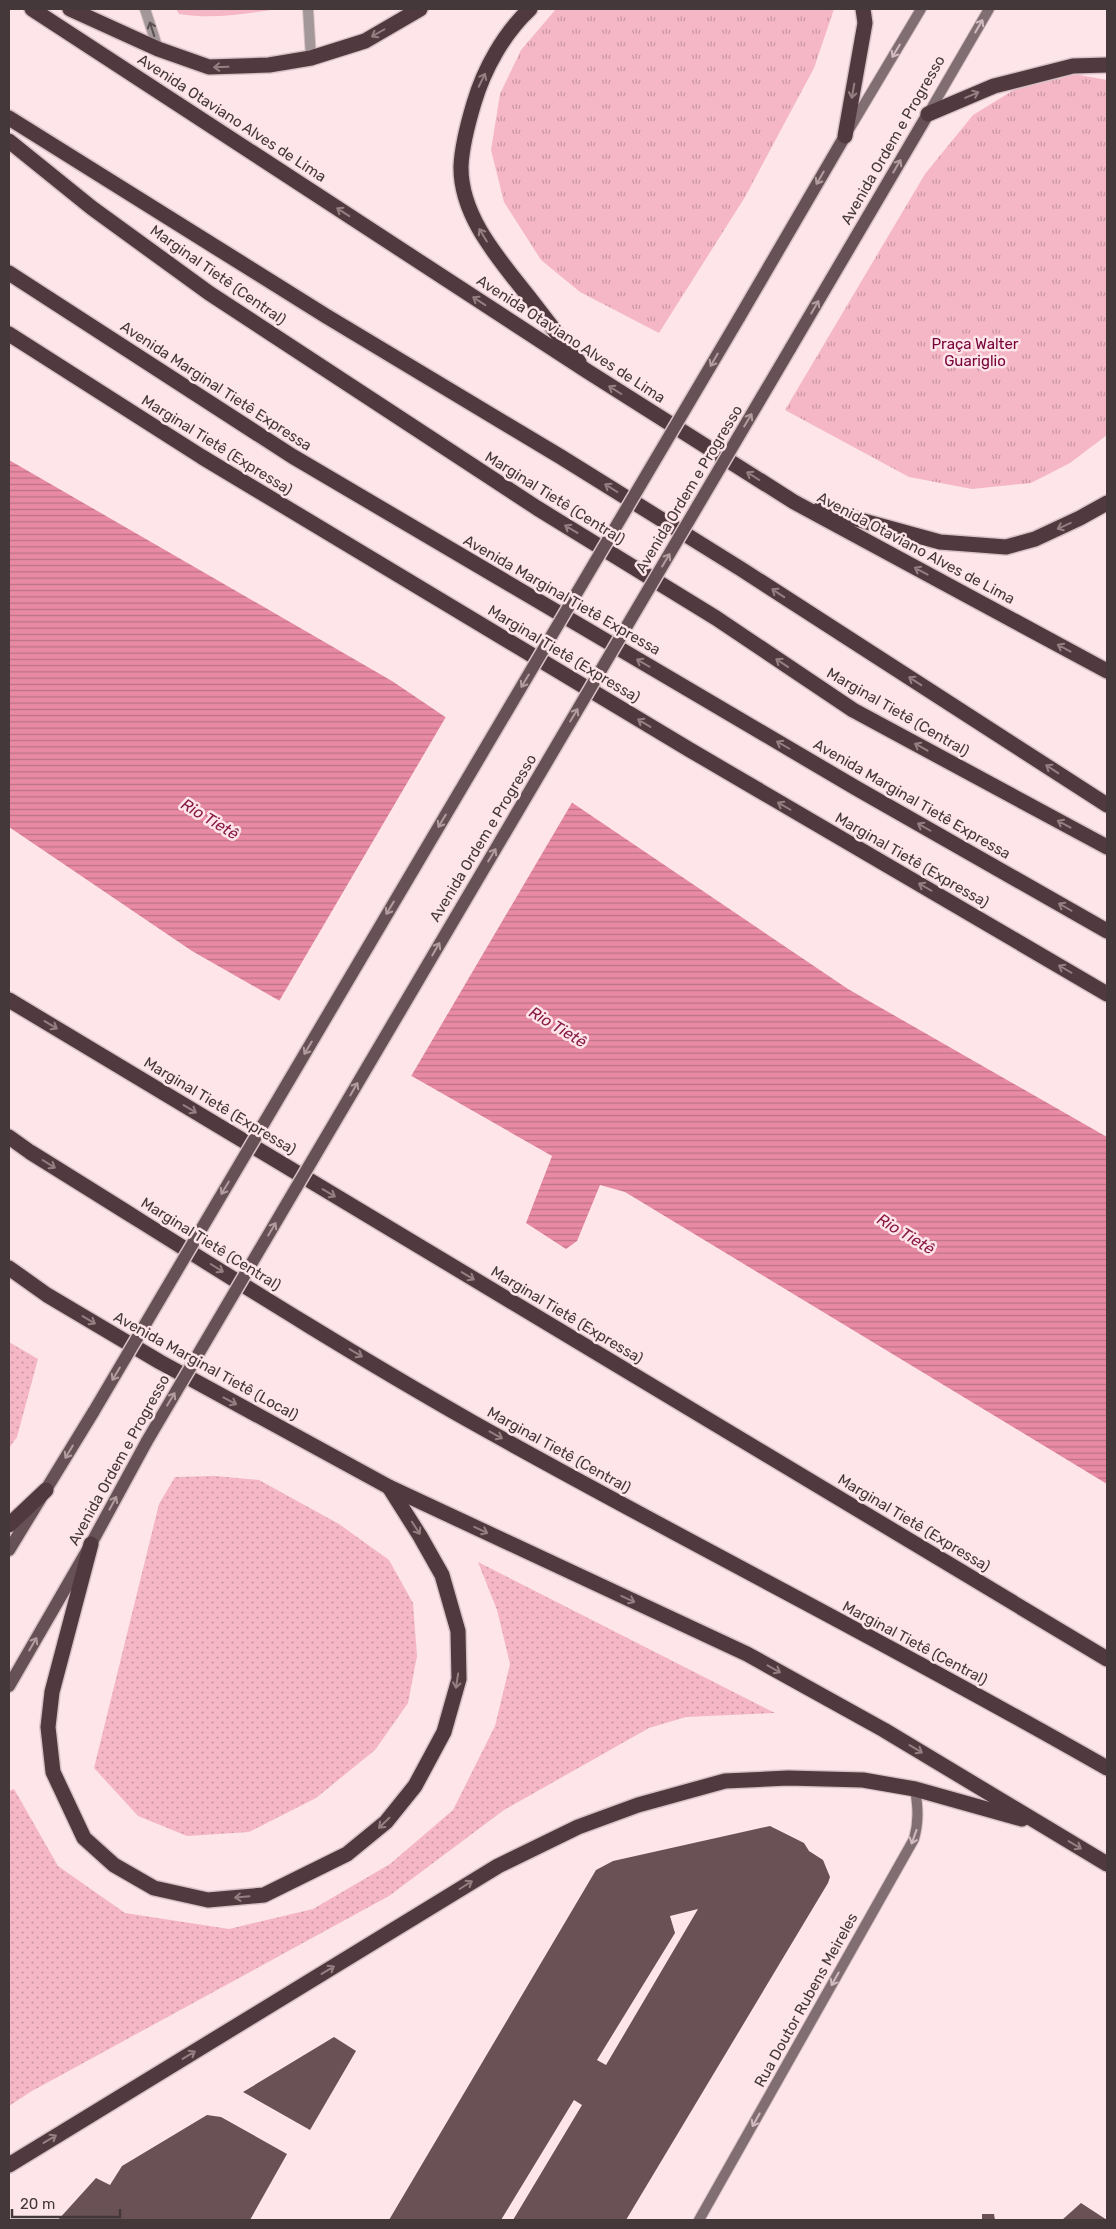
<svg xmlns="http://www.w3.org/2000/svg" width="1116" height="2229" font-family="Rubik,sans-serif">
  <defs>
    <pattern id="grass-dots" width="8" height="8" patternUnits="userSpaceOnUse" patternTransform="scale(1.25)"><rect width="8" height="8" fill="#f5b7c6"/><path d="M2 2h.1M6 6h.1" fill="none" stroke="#c896a2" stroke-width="1.8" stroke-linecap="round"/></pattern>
    <pattern id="park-tufts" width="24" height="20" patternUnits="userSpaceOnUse" patternTransform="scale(1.25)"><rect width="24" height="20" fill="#f5b7c6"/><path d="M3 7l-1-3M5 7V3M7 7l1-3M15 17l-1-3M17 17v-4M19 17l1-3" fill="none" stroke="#c896a2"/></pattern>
    <pattern id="water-rules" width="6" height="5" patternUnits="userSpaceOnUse" patternTransform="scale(1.25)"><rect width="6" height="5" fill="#e88aa3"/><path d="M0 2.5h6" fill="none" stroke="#be7286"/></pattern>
  </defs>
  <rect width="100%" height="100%" fill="#fde5ea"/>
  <g fill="url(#grass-dots)">
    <polygon points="9,1342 38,1359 17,1437 9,1448"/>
    <polygon points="215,1476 259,1480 339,1524 389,1560 413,1603 417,1656 408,1703 375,1750 316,1798 249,1832 187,1836 138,1816 94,1768 159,1504 175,1477"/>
    <polygon points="478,1562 775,1713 686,1717 649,1728 504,1810 389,1896 32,2091 9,2106 9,1791 14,1789 58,1866 125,1913 229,1929 313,1909 390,1864 453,1810 495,1726 510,1664 497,1610"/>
  </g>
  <g fill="url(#park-tufts)">
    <path d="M176 9H275C244 15 210 19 179 14Z"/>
    <polygon points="556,9 834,9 814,68 745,197 659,333 580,292 541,260 504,202 491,150 500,94 521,50"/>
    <polygon points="1069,73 1107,80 1107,435 1070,463 1031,483 972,489 909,477 785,410 925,174 973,115 1017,88"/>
  </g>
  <polygon fill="url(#water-rules)" points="9,460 392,681 848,989 1107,1137 1107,1484 625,1192 600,1185 577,1241 566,1249 526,1223 552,1156 192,951 9,827"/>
  <polygon fill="#fde5ea" points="447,715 573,801 410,1078 278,1003"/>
  <g fill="#695156" fill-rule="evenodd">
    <path d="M770 1826 804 1843 809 1851 823 1860 830 1877 828 1883 626 2220H513L582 2105 574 2100 501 2220H389L596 1870 613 1861ZM698 1909 606 2065 597 2060 675 1933 670 1916Z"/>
    <polygon points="334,2037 356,2051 310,2130 243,2092"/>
    <polygon points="207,2115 221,2117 287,2154 250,2220 58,2220 96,2178 110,2185 122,2166"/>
    <polygon points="1081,2203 1107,2220 1062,2220"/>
    <polygon points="982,2214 994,2214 995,2220 982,2220"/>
  </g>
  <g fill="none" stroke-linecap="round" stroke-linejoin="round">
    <defs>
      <g id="lane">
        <polyline points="145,9 158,49"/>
        <polyline points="308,9 311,58"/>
      </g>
      <g id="secondary">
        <polyline points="928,114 989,9"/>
        <polyline points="850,128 921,9"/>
        <path d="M699 2220 914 1839C919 1821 918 1807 915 1789"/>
      </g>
      <g id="primary">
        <polyline points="739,318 845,136"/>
        <polyline points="790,349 928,114"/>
        <polyline points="9,1550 94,1411"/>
        <polyline points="9,1686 91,1544 147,1441"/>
      </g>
      <g id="highway">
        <polyline points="32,9 587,371 794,502 1107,671"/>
        <polyline points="70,9 158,49 209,67 269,65 311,58 365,41 420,9"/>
        <path d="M530 9C504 33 484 69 474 103 468 123 462 145 461 166 460 216 499 259 528 296 545 318 562 340 579 362"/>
        <polyline points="928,114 994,86 1073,66 1107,65"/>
        <polyline points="9,118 326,316 561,457 741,569 1107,805"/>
        <polyline points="845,136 865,23 863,9"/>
        <polyline points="9,141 92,208 209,293 537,508 716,618 853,710 1107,847"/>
        <polyline points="9,273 292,456 856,788 1107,931"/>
        <polyline points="9,334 202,457 690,750 1107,994"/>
        <polyline points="820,509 940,542 1006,547 1035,539 1080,518 1107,503"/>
        <polyline points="9,1000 1107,1659"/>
        <path d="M9 1137 30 1152C177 1243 322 1337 472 1422 682 1540 898 1648 1107 1768"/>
        <polyline points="9,1268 47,1295 160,1362 389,1487 747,1654 884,1730 1107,1864"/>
        <polyline points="9,1525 46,1490"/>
        <polyline points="91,1544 52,1692 48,1727 53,1772 84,1838 114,1865 154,1888 208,1900 264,1895 347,1854 386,1822 415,1786 444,1732 459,1679 458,1631 442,1575 420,1536 389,1487"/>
        <polyline points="9,2165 498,1866 578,1827 638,1805 725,1781 788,1778 863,1780 915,1789 1022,1819"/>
      </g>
    </defs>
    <use href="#lane" stroke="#d8c2c7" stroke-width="12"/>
    <use href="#secondary" stroke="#d8c2c7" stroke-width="12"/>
    <use href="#primary" stroke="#d8c2c7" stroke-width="15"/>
    <use href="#highway" stroke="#d8c2c7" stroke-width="18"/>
    <use href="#lane" stroke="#a39799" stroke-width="10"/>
    <use href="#secondary" stroke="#806e72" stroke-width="10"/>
    <use href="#primary" stroke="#665256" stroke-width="12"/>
    <use href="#highway" stroke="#513a3f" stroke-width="15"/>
    <defs>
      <g id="primary-bridge">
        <polyline points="94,1411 739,318"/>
        <polyline points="147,1441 790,349"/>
      </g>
    </defs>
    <use href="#primary-bridge" stroke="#d8c2c7" stroke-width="15" stroke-linecap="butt"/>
    <use href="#primary-bridge" stroke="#665256" stroke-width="12"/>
  </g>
  <defs><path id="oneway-shaft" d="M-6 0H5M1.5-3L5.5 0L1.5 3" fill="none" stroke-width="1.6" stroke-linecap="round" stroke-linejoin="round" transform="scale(1.25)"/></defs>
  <g stroke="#d1bbc0">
    <use href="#oneway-shaft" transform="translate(979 26) rotate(-60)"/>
    <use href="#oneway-shaft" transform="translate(896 51) rotate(121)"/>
    <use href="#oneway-shaft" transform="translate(914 1837) rotate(110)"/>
    <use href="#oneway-shaft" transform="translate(835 1979) rotate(119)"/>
    <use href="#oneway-shaft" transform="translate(756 2120) rotate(119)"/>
  </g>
  <use stroke="#5c5052" href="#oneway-shaft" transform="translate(152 29) rotate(-108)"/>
  <g stroke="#967e83">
    <use href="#oneway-shaft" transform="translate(378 33) rotate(150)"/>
    <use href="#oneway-shaft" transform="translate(221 67) rotate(178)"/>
    <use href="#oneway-shaft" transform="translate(482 80) rotate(-64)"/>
    <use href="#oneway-shaft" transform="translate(853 91) rotate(100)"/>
    <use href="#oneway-shaft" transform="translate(972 95) rotate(-23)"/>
    <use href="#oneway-shaft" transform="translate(343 212) rotate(-147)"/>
    <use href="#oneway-shaft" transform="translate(483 235) rotate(-121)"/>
    <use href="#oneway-shaft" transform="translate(479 301) rotate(-147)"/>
    <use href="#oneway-shaft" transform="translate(615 390) rotate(-148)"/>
    <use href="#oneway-shaft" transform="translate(753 476) rotate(-148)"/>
    <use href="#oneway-shaft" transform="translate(611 488) rotate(-148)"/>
    <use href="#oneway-shaft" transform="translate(1064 526) rotate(156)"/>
    <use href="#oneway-shaft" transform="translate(571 529) rotate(-149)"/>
    <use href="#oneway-shaft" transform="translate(921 571) rotate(-152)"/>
    <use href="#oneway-shaft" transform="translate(778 593) rotate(-147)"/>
    <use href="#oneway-shaft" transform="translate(1064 648) rotate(-152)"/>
    <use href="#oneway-shaft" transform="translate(643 663) rotate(-150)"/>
    <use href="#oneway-shaft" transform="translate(782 663) rotate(-146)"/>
    <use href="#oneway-shaft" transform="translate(915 681) rotate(-147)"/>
    <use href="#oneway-shaft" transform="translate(644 723) rotate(-149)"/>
    <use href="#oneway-shaft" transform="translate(783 745) rotate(-150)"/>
    <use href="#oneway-shaft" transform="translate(921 747) rotate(-151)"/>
    <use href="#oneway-shaft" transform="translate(1052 769) rotate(-147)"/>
    <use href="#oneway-shaft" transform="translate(784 806) rotate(-150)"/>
    <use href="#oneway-shaft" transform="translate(1064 824) rotate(-152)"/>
    <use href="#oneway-shaft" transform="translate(924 827) rotate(-150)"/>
    <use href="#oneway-shaft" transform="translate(925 887) rotate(-150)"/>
    <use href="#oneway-shaft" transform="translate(1065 907) rotate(-150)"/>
    <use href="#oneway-shaft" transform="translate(1065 969) rotate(-150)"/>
    <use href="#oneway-shaft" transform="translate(51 1025) rotate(31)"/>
    <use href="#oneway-shaft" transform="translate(190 1109) rotate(31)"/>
    <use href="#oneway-shaft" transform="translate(49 1164) rotate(32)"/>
    <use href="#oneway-shaft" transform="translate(329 1193) rotate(31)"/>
    <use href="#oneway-shaft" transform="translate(217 1268) rotate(32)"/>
    <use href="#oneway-shaft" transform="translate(468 1276) rotate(31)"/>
    <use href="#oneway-shaft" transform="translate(89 1320) rotate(31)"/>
    <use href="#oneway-shaft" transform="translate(356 1353) rotate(31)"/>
    <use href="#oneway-shaft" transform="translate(230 1401) rotate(28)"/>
    <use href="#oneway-shaft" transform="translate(496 1435) rotate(29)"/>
    <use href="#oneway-shaft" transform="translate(416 1528) rotate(57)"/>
    <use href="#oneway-shaft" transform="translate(481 1530) rotate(25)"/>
    <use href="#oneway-shaft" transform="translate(628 1599) rotate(25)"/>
    <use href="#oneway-shaft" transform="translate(774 1669) rotate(29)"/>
    <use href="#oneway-shaft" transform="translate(457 1681) rotate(99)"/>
    <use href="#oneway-shaft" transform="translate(916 1749) rotate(31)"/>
    <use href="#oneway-shaft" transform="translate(384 1823) rotate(136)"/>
    <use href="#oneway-shaft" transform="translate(1075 1845) rotate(31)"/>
    <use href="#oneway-shaft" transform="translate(466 1885) rotate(-32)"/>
    <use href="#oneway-shaft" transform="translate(242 1897) rotate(175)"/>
    <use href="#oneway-shaft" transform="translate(328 1970) rotate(-31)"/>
    <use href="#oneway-shaft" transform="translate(189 2055) rotate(-31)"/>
    <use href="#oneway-shaft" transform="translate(50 2139) rotate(-31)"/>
  </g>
  <g stroke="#b29ca0">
    <use href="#oneway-shaft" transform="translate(897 166) rotate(-60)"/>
    <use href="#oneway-shaft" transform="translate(820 178) rotate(120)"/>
    <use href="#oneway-shaft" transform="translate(815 307) rotate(-60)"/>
    <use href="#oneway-shaft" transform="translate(714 360) rotate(120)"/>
    <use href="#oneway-shaft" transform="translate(748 420) rotate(-59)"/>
    <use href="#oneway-shaft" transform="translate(666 560) rotate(-59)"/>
    <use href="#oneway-shaft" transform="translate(525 681) rotate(121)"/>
    <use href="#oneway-shaft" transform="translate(574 715) rotate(-59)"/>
    <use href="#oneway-shaft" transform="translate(442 821) rotate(121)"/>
    <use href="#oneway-shaft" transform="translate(492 855) rotate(-59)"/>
    <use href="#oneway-shaft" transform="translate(390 908) rotate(121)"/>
    <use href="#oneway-shaft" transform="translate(436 949) rotate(-60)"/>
    <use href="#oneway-shaft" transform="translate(308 1048) rotate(121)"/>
    <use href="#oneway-shaft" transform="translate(354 1089) rotate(-60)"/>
    <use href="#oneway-shaft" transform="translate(225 1188) rotate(121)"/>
    <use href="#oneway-shaft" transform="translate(272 1229) rotate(-59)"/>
    <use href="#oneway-shaft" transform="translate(116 1374) rotate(121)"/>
    <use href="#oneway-shaft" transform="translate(171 1399) rotate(-59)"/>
    <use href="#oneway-shaft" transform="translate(69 1452) rotate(121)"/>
    <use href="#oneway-shaft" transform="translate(113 1503) rotate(-62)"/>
    <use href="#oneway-shaft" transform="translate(33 1644) rotate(-60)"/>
  </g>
  <g text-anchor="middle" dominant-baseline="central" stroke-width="5" stroke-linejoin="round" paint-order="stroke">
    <g font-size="15" fill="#44383b" stroke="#fde5ea">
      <text transform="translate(232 118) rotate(33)">Avenida Otaviano Alves de Lima</text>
      <text transform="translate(893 140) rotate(-60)">Avenida Ordem e Progresso</text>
      <text transform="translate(218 275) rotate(35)">Marginal Tietê (Central)</text>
      <text transform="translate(571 339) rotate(33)">Avenida Otaviano Alves de Lima</text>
      <text transform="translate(216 386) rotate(33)">Avenida Marginal Tietê Expressa</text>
      <text transform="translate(217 445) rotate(32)">Marginal Tietê (Expressa)</text>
      <text transform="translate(689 489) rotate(-59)">Avenida Ordem e Progresso</text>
      <text transform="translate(555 498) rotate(32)">Marginal Tietê (Central)</text>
      <text transform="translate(916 548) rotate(28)">Avenida Otaviano Alves de Lima</text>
      <text transform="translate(562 595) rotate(30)">Avenida Marginal Tietê Expressa</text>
      <text transform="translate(564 654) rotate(31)">Marginal Tietê (Expressa)</text>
      <text transform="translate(898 712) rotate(30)">Marginal Tietê (Central)</text>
      <text transform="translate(912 799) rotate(30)">Avenida Marginal Tietê Expressa</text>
      <text transform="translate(483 838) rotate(-59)">Avenida Ordem e Progresso</text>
      <text transform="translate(912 860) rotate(30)">Marginal Tietê (Expressa)</text>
      <text transform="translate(220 1106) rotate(31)">Marginal Tietê (Expressa)</text>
      <text transform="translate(211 1244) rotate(32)">Marginal Tietê (Central)</text>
      <text transform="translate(567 1315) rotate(31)">Marginal Tietê (Expressa)</text>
      <text transform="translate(206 1366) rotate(29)">Avenida Marginal Tietê (Local)</text>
      <text transform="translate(559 1450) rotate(29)">Marginal Tietê (Central)</text>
      <text transform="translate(119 1460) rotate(-61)">Avenida Ordem e Progresso</text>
      <text transform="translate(914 1523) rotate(31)">Marginal Tietê (Expressa)</text>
      <text transform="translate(915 1643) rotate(28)">Marginal Tietê (Central)</text>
      <text transform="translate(806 2000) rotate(-61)">Rua Doutor Rubens Meireles</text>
    </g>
    <g font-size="15" fill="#770238" stroke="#fde5ea">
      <text x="975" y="344">Praça Walter<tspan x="975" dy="17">Guariglio</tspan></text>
    </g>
    <g font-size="16" font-style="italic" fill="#891b45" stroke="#fde5ea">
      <text transform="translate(210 819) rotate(31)">Rio Tietê</text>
      <text transform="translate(558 1027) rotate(31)">Rio Tietê</text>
      <text transform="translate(906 1234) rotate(31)">Rio Tietê</text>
    </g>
  </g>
  <rect width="1116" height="2229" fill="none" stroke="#44383b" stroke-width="20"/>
  <path d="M12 2209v8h108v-8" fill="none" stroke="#44383b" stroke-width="2.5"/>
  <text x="20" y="2209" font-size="15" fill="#44383b" stroke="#fde5ea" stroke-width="4" paint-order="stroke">20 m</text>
</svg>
